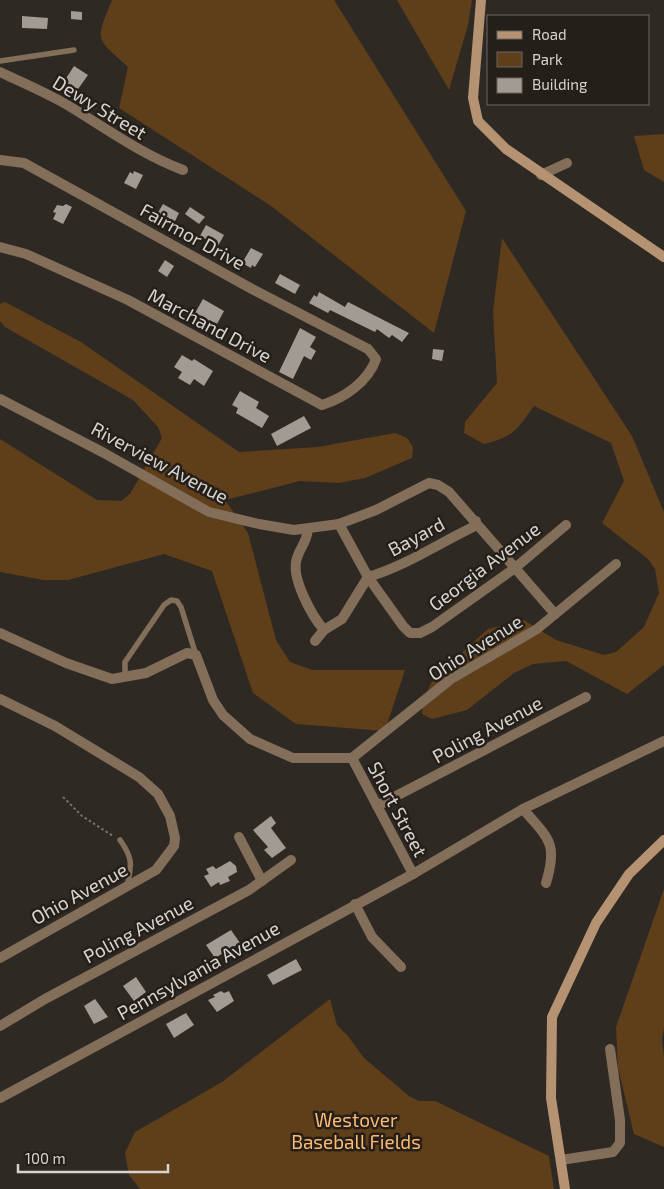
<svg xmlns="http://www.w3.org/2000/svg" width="664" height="1189" font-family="'Exo 2',sans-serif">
  <rect width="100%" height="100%" fill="#2f2924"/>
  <g fill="#5f3e1a">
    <path d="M112 0H334L466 211 434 333 271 206 119 108 128 67C95 37 95 42 112 0Z"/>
    <polygon points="397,0 472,0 468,25 449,90"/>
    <polygon points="664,134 664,182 644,170 634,136"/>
    <path d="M502 238 632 436 664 512V665L627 694 566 661 533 664 514 673 467 710 432 719 422 714 423 701 433 679 488 629 524 620 556 640 604 655 616 652 644 627 659 593 655 569 648 559 602 523 624 481 611 443 534 406C517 430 513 437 484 444L464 433 465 422 497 383 493 311Z"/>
    <polygon points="5,302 81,342 239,452 318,447 395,433 407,438 413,447 412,458 365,478 339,483 300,481 225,500 248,533 276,640 290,662 312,670 405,670 385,731 296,724 253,693 212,571 164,554 68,580 43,580 0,572 0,439 97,500 121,501 130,494 162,438 158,427 133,400 5,327 0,321 0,304"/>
    <polygon points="664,889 664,1028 662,1040 664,1056 664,1147 634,1134 618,1068 616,1027"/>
    <polygon points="330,999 337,1025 348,1036 364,1058 409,1096 419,1101 435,1101 549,1156 554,1189 140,1189 129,1175 125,1153 135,1132 222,1082"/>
  </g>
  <g fill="#a29b94">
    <polygon points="71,11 82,12 82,20 71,19"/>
    <polygon points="22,16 48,18 47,29 22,28"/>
    <polygon points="74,66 88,75 76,92 63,83"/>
    <polygon points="134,171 143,175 136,189 124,183 130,172 133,174"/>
    <polygon points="66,204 72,207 63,224 53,219 56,213 53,212 57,205 63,206"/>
    <polygon points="163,204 179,213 173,225 165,220 163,224 154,219"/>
    <polygon points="190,207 205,217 199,224 185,214"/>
    <polygon points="206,225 224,235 218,246 200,236"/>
    <polygon points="251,248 263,254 255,267 252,265 251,268 242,263"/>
    <polygon points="165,260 174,266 167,277 158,271"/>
    <polygon points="280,274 300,285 295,294 275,283"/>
    <polygon points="319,292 345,307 348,302 409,333 402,342 392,335 389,338 377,329 375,332 330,310 328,313 309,303 314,295 317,297"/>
    <polygon points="203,299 224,311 217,324 211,321 209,325 198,319 200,316 195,313"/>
    <polygon points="300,328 316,337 310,347 316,351 311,360 304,356 293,379 279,372"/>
    <polygon points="433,349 444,350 442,361 432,359"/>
    <polygon points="182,355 192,361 194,359 213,371 204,386 194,379 190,385 178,378 182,372 174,367"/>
    <polygon points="240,391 259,402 256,408 269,416 262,428 236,413 238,408 232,405"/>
    <polygon points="304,416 311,428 277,446 271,434"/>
    <polygon points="271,816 276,823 271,828 286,848 272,858 264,850 268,847 253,830"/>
    <polygon points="230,861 236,866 237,872 228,877 230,881 220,885 219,882 211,887 204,876 209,874 206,869 213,866 216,869"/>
    <polygon points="231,930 240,943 215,958 206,945"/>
    <polygon points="296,959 302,970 273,985 267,975"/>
    <polygon points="136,977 146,992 134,1001 123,986"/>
    <polygon points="221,991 224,993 229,991 234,1001 217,1012 208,1000 215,997 213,995"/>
    <polygon points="95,999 108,1017 94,1024 84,1006"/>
    <polygon points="186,1013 194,1025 174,1038 166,1024"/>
  </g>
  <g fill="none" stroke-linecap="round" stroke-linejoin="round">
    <polyline stroke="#79736f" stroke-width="2" stroke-dasharray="2.5 2.5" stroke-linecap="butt" points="63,797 82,816 113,836"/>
    <g stroke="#826e59" stroke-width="5.5">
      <polyline points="0,61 74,50"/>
      <polyline points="125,678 125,662 164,605 171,600 177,601 181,607 196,655"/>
      <path d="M120 840C133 858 132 865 127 886"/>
    </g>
    <g stroke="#826e59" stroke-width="10">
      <path d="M0 72C23 83 47 93 69 106 107 129 141 154 183 170"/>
      <path d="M0 160 24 163 252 289 368 349 376 359C368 382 344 398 322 405L128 300 26 254 0 247"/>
      <polyline points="541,175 567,163"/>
      <polyline points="0,399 104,453 209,512 259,524 294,530 339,524 376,510 429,483 438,485 449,492 555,614"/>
      <polyline points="339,524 368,577 403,626 410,633 420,633 432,627 515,568 566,525"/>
      <path d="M308 529C306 545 301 545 297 558 290 577 312 616 324 630"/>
      <polyline points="0,633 66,663 112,679 146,673 187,653 196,655 213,700 223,715 250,739 293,758 352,758 413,874"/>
      <path d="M315 641 324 630 342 619 368 577C405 566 438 544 473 527L476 521"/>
      <polyline points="0,699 55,726 139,777 158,794 170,816 175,838 174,846 156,870 0,958"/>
      <polyline points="352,758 451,679 537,629 616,564"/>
      <polyline points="377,806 586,697"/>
      <path d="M523 809C549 839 558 843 546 883"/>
      <polyline points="239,837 262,881"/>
      <polyline points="355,904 372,937 401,967"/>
      <polyline points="0,1026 45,999 249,890 291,860"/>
      <polyline points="0,1098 413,874 523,809 664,741"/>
      <polyline points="561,1160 613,1152 620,1143 620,1120 610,1049"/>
    </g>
    <g stroke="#b59372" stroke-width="10">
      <polyline points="481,0 473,98 478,121 506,149 664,257"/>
      <polyline points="565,1189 551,1098 552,1017 596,923 629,874 664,840"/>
    </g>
  </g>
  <g text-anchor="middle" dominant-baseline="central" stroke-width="5" stroke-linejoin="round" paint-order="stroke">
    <g font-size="19" fill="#d7d3d0" stroke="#251f1a">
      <text transform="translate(100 107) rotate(31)">Dewy Street</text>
      <text transform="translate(193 236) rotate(29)">Fairmor Drive</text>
      <text transform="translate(210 325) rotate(28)">Marchand Drive</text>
      <text transform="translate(160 462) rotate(28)">Riverview Avenue</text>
      <text transform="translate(416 536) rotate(-28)">Bayard</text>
      <text transform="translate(484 566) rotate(-37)">Georgia Avenue</text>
      <text transform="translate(475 647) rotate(-32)">Ohio Avenue</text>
      <text transform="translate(487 729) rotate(-28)">Poling Avenue</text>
      <text transform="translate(398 809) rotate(62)">Short Street</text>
      <text transform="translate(79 893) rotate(-29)">Ohio Avenue</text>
      <text transform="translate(138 929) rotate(-28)">Poling Avenue</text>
      <text transform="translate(198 970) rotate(-29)">Pennsylvania Avenue</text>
    </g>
    <g font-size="19" fill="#feba70" stroke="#251f1a">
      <text x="356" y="1119">Westover<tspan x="356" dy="22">Baseball Fields</tspan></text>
    </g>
  </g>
  <rect x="487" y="15" width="162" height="90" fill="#251f1a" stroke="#6c6763"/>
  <rect x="497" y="31" width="25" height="8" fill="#b59372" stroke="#6c6763"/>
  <text x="532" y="40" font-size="15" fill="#d7d3d0">Road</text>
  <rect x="497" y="52" width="25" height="15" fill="#5f3e1a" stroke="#6c6763"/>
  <text x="532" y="65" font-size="15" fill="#d7d3d0">Park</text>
  <rect x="497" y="78" width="25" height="15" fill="#a29b94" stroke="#6c6763"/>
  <text x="532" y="90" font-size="15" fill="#d7d3d0">Building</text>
  <path d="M18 1164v8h150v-8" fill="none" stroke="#d7d3d0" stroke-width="2.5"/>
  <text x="25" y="1164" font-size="15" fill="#d7d3d0" stroke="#251f1a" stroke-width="4" paint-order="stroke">100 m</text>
</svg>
